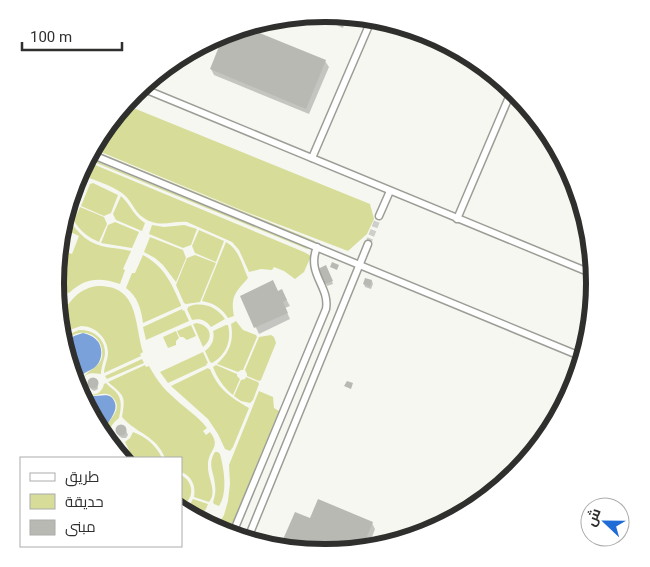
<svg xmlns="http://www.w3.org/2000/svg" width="650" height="567" font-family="Roboto,Cairo,sans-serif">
  <rect width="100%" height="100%" fill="#f6f7f1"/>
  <g fill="#d7dd98">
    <polygon points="126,105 370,204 374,219 367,234 348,251 246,212 96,150"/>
    <polygon points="95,151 315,241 315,242 95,152"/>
    <polygon points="90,159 308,248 307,249 89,160"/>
    <path d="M88 162 304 252 311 256 304 272 295 279 284 271 274 267 272 270 261 269 249 272 239 250 232 242 187 222C175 221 164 226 152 222 133 215 135 203 122 193 111 185 93 180 80 174Z"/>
    <polygon points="78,176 88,181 80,199 73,196 76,180"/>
    <polygon points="93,183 118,195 111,213 104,216 81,206 90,184"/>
    <path d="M121 196C131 205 132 214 145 223L142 231 116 220 113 214Z"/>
    <path d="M80 207 104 217 107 224 99 242C89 238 80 231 74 221Z"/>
    <path d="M68 221C74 226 79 233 85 238 99 249 115 247 131 251L123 269 125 270 120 284C99 277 85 278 69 293L58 289 66 271 58 268 60 260 64 251 72 254 79 236 66 230Z"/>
    <polygon points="115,222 139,232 132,248 101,243 108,225"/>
    <polygon points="152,225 164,227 184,225 197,229 191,245 183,248 149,234"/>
    <polygon points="199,230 224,241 216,262 195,253 192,246"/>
    <polygon points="150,237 183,250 186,258 176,282 163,265 155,258 144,252"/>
    <path d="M226 242C239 249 242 265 248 278 236 292 230 296 234 316L228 318C222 308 213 303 202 301Z"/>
    <path d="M143 255C164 266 172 284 181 305V306L143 323C141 309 138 297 126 288L132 273H135Z"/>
    <polygon points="195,255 216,263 200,302 186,304 184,303 176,285 187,258"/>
    <path d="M97 286C139 285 134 322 143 352L140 354 141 356 104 373C104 366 108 360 108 353 108 339 96 326 81 326 77 327 73 329 70 330L62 319V315C69 301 80 288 97 286Z"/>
    <path d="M193 305C207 303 217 308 225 319L211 327C206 320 200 318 192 320L187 309 188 308V307Z"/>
    <polygon points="182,309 183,311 184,310 189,321 146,340 143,327"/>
    <path d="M236 321 243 330 256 335 257 337 243 370H241L238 372 217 364C230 353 234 340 231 324Z"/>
    <path d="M197 323C211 326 214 338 203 347L193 324Z"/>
    <polygon points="191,325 196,336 187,340 183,337 180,337 177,331"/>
    <path d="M226 325H228C232 341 226 355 212 363L210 362 205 351C212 346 215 339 213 331Z"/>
    <path d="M79 330C93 329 106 339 105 354 104 361 101 367 101 374 92 373 84 371 82 384H81C83 368 105 370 102 350 100 332 78 327 67 340L66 338 72 333Z"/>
    <polygon points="176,331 179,338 176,341 176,345 168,348 163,337"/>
    <polygon points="271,335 274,337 276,343 261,380 259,381 247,376 247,374 245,370 259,337"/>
    <polygon points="203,352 208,363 206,364 207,365 168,383 160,372"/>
    <polygon points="142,359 144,363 107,379 105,376"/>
    <path d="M145 365 146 367 149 366C155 377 162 387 171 395 183 407 197 415 207 428L203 431 206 435 210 432C222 448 208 449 208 465 207 477 218 492 209 502L194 497C196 486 192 476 181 472V458H165C156 435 137 434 122 417 126 395 124 396 108 382Z"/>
    <path d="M216 365 237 374V376L240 379 233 395C224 388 217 378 213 367Z"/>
    <path d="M208 368 209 369H210C219 390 230 397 249 408L233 447 230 451 225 449 218 434 208 419 171 386Z"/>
    <polygon points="246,377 258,382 259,384 253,400 250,403 241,401 234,396 241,380 245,379"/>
    <path d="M106 383C108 386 112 388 115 391 123 399 121 408 119 418 113 423 105 431 113 439 116 440 119 441 121 443 125 447 127 453 128 458H124C123 454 122 451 119 447 114 441 105 437 107 428 108 418 123 411 114 399 104 385 90 406 81 387L82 386C88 398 101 397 104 384Z"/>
    <polygon points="259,391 273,397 274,408 279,411 228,534 222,533 216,529 224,515 228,501 230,484 229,465"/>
    <path d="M133 432C146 437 156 445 162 458H131L129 450 125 442 130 438Z"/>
    <path d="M215 452H218L220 454C224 469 228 493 219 506L214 504 213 502C215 496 216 491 215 485 214 471 207 465 215 452Z"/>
    <path d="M181 475C194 482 195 498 182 506Z"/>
    <polygon points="193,499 208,504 206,509 199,518 185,508 190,504"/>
  </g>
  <path fill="#7ba1da" d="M83 333C90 335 95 337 99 343 103 351 102 362 94 368 88 372 82 372 80 380 79 384 79 388 82 391 91 404 110 386 115 403 118 414 106 421 106 431L76 386 67 342 74 336Z"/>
  <g fill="#0003">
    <polygon points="325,14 347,18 343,28 315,16"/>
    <polygon points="248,29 325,61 329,67 309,114 214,75 211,69 226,33"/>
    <polygon points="320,269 327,269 333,284 327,286"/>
    <polygon points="372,281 373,284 371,289 365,287 364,284"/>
    <polygon points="241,296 285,297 290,306 285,308 290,319 259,334"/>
    <polygon points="94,379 97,381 98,389 94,391 91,389 88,382 90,380"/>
    <polygon points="122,426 125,428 128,435 126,438 122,438 119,436 117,430 119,427"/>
    <polygon points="296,513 310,520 372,523 375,529 369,545 325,553 282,545"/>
  </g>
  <g fill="#b8b9b3">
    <polygon points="325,14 342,17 340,22 321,15"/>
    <polygon points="250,29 326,60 306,109 210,69 224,34"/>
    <polygon points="332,262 339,265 337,270 330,267"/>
    <polygon points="326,265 333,281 325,284 318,269"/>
    <polygon points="365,278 372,280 370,287 363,284"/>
    <polygon points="273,280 278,291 282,289 287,300 283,302 288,313 254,328 240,296"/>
    <circle cx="93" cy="383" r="5.5"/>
    <polygon points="347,381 353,383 351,389 344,386"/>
    <circle cx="121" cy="430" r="5.5"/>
    <polygon points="318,499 373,522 363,546 325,553 281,544 295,512 310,518"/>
  </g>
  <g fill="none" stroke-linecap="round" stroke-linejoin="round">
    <polyline stroke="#cecfca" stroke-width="6" stroke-dasharray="6 3" stroke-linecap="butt" points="368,244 379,216"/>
    <defs>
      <g id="minor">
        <polyline points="142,88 593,274"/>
        <polyline points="93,155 580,356"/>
        <polyline points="312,158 370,23"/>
        <polyline points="379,216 390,191"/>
        <polyline points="457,219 512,90"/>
        <path d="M232 535 326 309C330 286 306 274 317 247"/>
        <polyline points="248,538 368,244"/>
      </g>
    </defs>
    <use href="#minor" stroke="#9c9d97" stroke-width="9"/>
    <use href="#minor" stroke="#fff" stroke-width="6"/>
  </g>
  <path d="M0 0H650V567H0ZM64 283a261 261 0 1 1 522 0a261 261 0 1 1-522 0Z" fill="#fff" fill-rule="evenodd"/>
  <path fill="none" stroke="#2f2f2d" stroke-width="6" d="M64 283a261 261 0 1 1 522 0a261 261 0 1 1-522 0Z"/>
  <rect x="20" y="457" width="162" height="90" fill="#ffffff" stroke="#acacab"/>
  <rect x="30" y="473" width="25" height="8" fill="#ffffff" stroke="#acacab"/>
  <text x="65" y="482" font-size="15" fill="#2f2f2d">طريق</text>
  <rect x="30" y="494" width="25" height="15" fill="#d7dd98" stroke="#acacab"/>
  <text x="65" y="507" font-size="15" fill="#2f2f2d">حديقة</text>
  <rect x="30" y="520" width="25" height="15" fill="#b8b9b3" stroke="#acacab"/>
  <text x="65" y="532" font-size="15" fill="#2f2f2d">مبنى</text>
  <g transform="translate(605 522) rotate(292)"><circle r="24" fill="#ffffff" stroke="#acacab"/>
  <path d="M0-4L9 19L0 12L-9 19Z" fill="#206cd7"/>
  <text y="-8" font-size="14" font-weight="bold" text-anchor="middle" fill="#2f2f2d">ش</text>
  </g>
  <path d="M22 42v8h100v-8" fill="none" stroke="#2f2f2d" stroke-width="2.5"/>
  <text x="30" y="42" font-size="15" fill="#2f2f2d" stroke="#ffffff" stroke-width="4" paint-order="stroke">100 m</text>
</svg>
